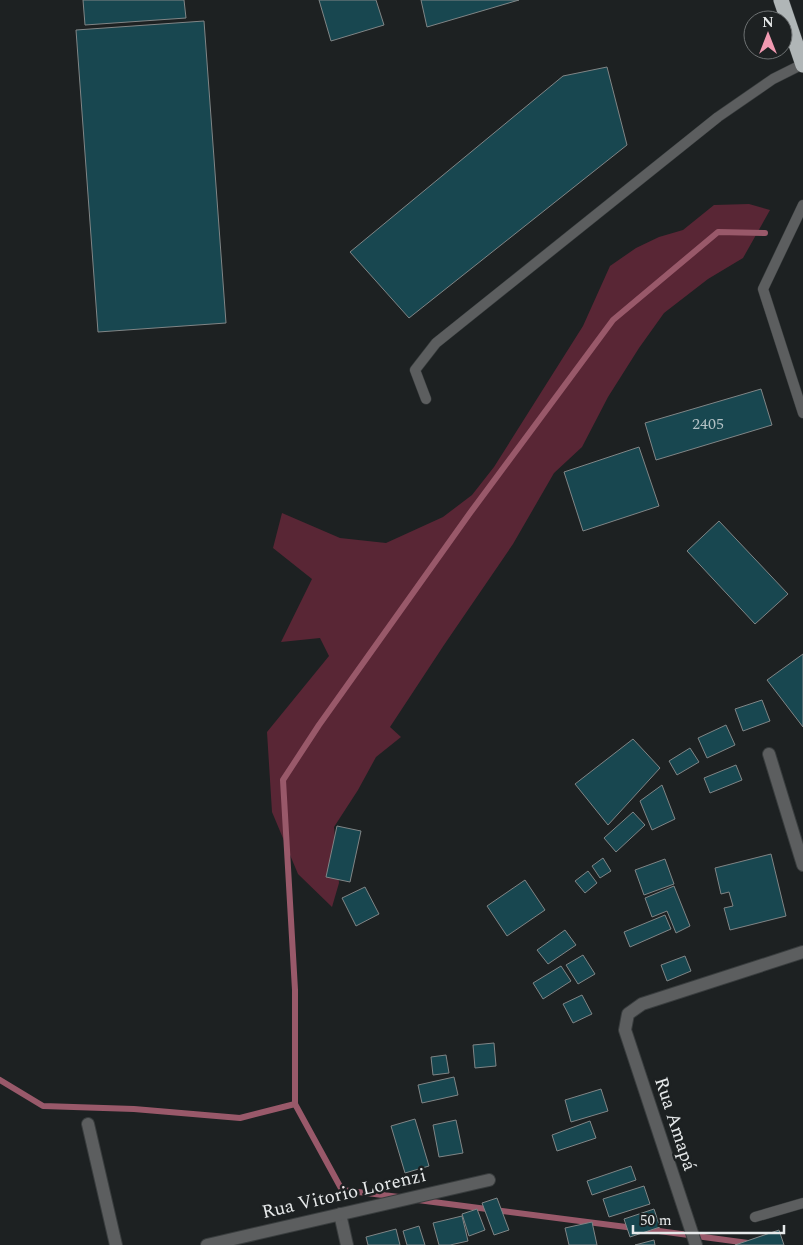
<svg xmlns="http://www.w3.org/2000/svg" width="803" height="1245" font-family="Spectral,serif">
  <rect width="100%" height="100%" fill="#1d2122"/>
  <polygon fill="#592635" points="749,204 770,210 743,258 708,279 664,313 639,348 608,397 582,447 554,473 513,544 444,645 390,727 401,737 376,757 358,790 334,827 339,883 332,907 298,874 272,812 267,732 329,656 320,638 281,642 312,579 273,548 282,513 340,538 386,543 443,517 472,495 494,467 583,326 610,266 636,248 659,237 683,230 714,205"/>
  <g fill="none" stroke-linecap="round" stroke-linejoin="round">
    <g stroke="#99596a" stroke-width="6">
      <polyline points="0,1080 43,1106 134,1109 240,1118 295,1104"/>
      <polyline points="399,1197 342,1190 295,1104 295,990 283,780 319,725 470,513 613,320 718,232 765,233"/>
      <polyline points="418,1200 634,1228"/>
      <polyline points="644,1229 763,1245"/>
    </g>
  </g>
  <g fill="#184750" stroke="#808586">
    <polygon points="83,0 184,0 186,18 85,25"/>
    <polygon points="319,0 376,0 384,25 331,41"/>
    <polygon points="421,0 519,0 427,27"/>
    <polygon points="204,21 226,323 98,332 76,30"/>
    <polygon points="607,67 627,145 409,318 350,252 563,76"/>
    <polygon points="761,389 772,425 656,460 645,423"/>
    <polygon points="639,447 659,506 583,531 564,472"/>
    <polygon points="719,521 788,594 755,624 687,551"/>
    <polygon points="803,654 803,727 767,680"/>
    <polygon points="762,700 770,721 743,731 735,709"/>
    <polygon points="726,725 735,745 707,758 698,738"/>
    <polygon points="633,739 660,768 608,825 575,784"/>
    <polygon points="690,748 699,762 677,775 669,761"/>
    <polygon points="736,765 742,780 710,793 704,778"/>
    <polygon points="662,785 675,819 652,830 640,801"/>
    <polygon points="633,812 645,825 616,852 604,838"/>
    <polygon points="337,826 361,831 350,882 326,877"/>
    <polygon points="771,854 786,916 730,930 724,908 733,906 729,892 721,894 715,868"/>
    <polygon points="603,858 611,871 600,878 592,866"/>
    <polygon points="665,859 674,884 644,895 635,870"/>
    <polygon points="588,871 597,883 585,893 575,881"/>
    <polygon points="525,880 545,910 507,936 487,906"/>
    <polygon points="674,886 690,926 676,933 667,911 652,917 645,898"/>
    <polygon points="365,887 379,914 356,926 342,898"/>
    <polygon points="665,915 671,929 630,947 624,932"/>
    <polygon points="565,930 576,945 548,964 537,950"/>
    <polygon points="583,955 595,974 578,984 566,965"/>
    <polygon points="685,956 691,971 667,981 661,965"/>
    <polygon points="561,966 571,981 543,999 533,983"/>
    <polygon points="582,995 592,1014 573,1023 563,1004"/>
    <polygon points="494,1043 496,1066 475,1068 473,1045"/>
    <polygon points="446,1055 449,1073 433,1075 431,1057"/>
    <polygon points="454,1077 458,1095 422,1103 418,1085"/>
    <polygon points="601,1089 608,1111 571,1122 565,1100"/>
    <polygon points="415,1119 429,1166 405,1173 391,1126"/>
    <polygon points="456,1120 463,1153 439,1157 433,1125"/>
    <polygon points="590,1121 596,1138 557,1151 552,1135"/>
    <polygon points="631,1166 636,1180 592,1195 587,1181"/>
    <polygon points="644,1186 650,1204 609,1217 603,1199"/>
    <polygon points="497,1198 509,1230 494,1235 482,1203"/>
    <polygon points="477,1209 485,1230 469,1236 462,1214"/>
    <polygon points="654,1209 660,1227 630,1237 624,1219"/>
    <polygon points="462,1216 468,1241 450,1245 439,1245 433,1223"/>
    <polygon points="592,1222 597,1245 569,1245 565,1228"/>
    <polygon points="419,1226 425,1245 407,1245 403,1231"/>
    <polygon points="396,1229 400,1245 368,1245 366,1237"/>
    <polygon points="779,1230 784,1245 735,1245"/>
    <polygon points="654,1240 655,1245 635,1245"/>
  </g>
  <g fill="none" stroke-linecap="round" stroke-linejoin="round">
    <defs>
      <g id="lane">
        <polyline points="803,205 763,289 803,413"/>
        <polyline points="426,399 415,370 436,343 718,117 773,79 803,64"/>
        <polyline points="755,1217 803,1203"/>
      </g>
      <g id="street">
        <polyline points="769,754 803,865"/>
        <polyline points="88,1124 116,1245"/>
        <polyline points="340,1214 347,1245"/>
        <polyline points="207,1245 489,1180"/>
        <polyline points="696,1245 625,1030 628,1014 642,1004 803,952"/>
      </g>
      <polyline id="highway" points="781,0 803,65"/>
    </defs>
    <use href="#lane" stroke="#393d3e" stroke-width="11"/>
    <use href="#street" stroke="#393d3e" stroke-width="14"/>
    <use href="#highway" stroke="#393d3e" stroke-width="16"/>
    <use href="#lane" stroke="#5c5e5f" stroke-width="10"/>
    <use href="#street" stroke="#5c5e5f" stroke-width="12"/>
    <use href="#highway" stroke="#b0b6b7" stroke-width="15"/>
  </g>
  <g text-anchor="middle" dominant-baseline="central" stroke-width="5" stroke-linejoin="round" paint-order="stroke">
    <g font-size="16" fill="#b2c0c4">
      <text x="708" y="424">2405</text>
    </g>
    <g font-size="19" fill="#e6e9ea" stroke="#1d2122">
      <text transform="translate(675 1124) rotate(72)">Rua Amapá</text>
      <text transform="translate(344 1194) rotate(-13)">Rua Vitorio Lorenzi</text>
    </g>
  </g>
  <g transform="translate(768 35)"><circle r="24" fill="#1d2122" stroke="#6d7172"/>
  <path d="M0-4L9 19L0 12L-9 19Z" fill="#f19ab1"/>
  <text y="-8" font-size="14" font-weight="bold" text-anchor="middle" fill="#e6e9ea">N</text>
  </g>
  <path d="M633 1225v8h151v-8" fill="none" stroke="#e6e9ea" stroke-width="2.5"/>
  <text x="640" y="1225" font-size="15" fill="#e6e9ea" stroke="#1d2122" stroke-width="4" paint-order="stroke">50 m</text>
</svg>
